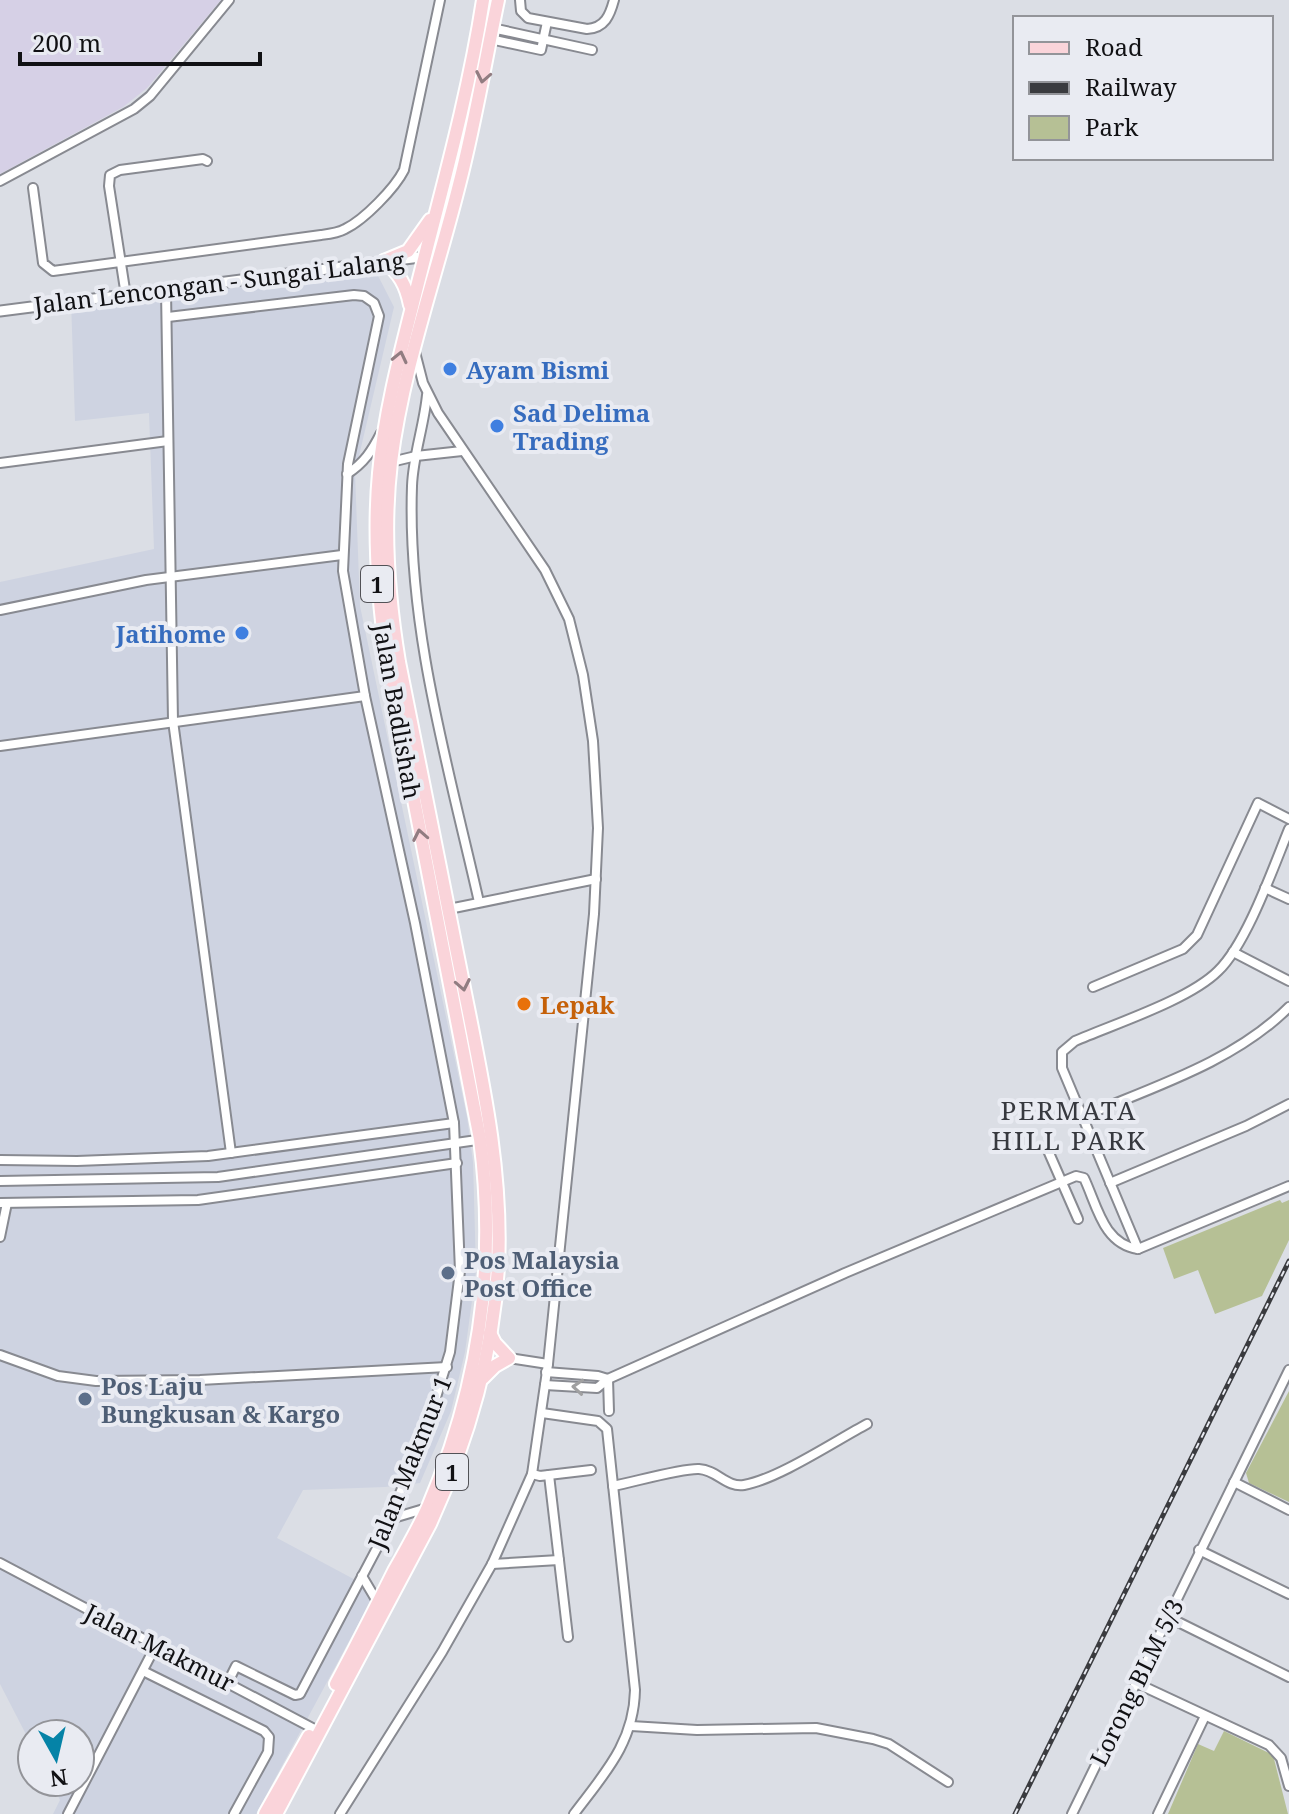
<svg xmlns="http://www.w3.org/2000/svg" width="1289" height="1814" font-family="'Noto Serif',serif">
  <rect width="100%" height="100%" fill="#dbdee5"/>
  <polygon fill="#ced3e1" points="372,264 394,307 355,473 360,606 467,1117 473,1162 476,1271 465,1352 451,1411 420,1483 385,1487 303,1490 277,1538 376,1591 256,1814 53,1814 60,1800 51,1782 80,1782 80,1734 32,1734 32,1746 0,1684 0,582 154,549 149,413 75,421 71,300"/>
  <polygon fill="#d6d0e6" points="0,0 221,0 147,88 123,107 0,174"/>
  <g fill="#b6c095">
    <polygon points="1280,1200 1282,1203 1289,1200 1289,1240 1262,1296 1215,1314 1198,1270 1174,1279 1163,1248"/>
    <polygon points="1289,1391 1289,1502 1249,1483 1246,1473"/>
    <polygon points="1224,1731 1273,1755 1288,1814 1168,1814 1198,1744 1214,1751"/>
  </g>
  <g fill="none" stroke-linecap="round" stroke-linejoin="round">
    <defs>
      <g id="minor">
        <path d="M520 0 521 11 528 18 587 29C605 28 610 15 614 0"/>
        <polyline points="492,28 592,50"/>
        <polyline points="490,39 541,50 547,22"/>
        <polyline points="0,181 134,109 150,96 229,0"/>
        <path d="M33 188 43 263 53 271 321 235C329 234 338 233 345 229 364 220 395 188 404 170L440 0"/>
        <polyline points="166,291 173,721 231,1153"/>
        <polyline points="126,296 109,186 110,175 120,170 203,159 207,161"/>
        <polyline points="168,317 354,295 364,296 374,303 379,316 348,464 343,571 365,696 415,923 454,1123 460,1271 450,1352 424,1436 377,1548 300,1694 295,1695 236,1666 228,1682"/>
        <path d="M427 395C424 426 413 456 412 486 407 628 448 765 479 902"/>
        <polyline points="391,462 416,456 462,451"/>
        <polyline points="0,463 168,441"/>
        <path d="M347 474C364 463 372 451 381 433"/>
        <polyline points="0,610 146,580 342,555"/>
        <polyline points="0,746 365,696"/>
        <polyline points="1265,888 1289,899"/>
        <polyline points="444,910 596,879"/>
        <polyline points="1233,952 1289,981"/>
        <polyline points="1093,987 1183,949 1197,935 1258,803 1289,819"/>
        <path d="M1082 1117C1153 1087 1234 1062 1289 1007"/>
        <polyline points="1046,1146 1078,1219"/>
        <polyline points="0,1160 77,1161 208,1156 454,1123"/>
        <polyline points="0,1181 218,1177 484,1139"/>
        <polyline points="1110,1183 1246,1126 1289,1104"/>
        <polyline points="0,1203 198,1200 457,1163"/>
        <polyline points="0,1237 7,1203"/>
        <path d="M1138 1249 1062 1068V1052L1075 1041C1114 1024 1189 1000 1218 971 1247 943 1273 868 1289 829"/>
        <polyline points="0,1355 58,1376 96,1381 200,1380 447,1367"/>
        <polyline points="509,1358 548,1364"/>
        <polyline points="546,1372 598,1376 608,1379"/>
        <polyline points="608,1379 609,1411"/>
        <path d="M545 1385 597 1388 608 1379 845 1273 1076 1176 1084 1178C1097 1205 1103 1244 1138 1249L1289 1186"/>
        <path d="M542 1413 598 1421 607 1429 635 1690C634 1743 604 1774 574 1814"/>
        <polyline points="532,1474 540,1476 591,1470"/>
        <polyline points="549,1475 568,1637"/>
        <polyline points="1234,1482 1289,1510"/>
        <path d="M613 1486C634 1482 682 1468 699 1469 717 1470 727 1488 744 1485 778 1479 835 1441 867 1424"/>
        <polyline points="390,1519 427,1508"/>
        <polyline points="1199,1550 1289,1594"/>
        <polyline points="0,1563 320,1732"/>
        <polyline points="492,1564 559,1560"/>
        <polyline points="362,1576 378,1603"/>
        <polyline points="1168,1617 1289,1677"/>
        <polyline points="143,1671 264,1731 269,1737 268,1752 234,1814"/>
        <polyline points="1136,1683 1269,1745 1281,1758 1289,1786"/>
        <polyline points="631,1726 697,1730 816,1728 873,1739 889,1744 948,1782"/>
        <polyline points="68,1814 155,1647"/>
        <polyline points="340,1814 442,1652 492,1564 532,1474 548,1364 594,914 598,828 593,741 583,675 569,619 545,570 438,413 423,383 415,352"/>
        <polyline points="1072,1814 1289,1370"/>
        <polyline points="1158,1814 1205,1716"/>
      </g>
      <polyline id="tertiary" points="0,311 428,256"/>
      <g id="primary">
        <polyline points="384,261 408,251 430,220"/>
        <path d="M384 261C399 273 406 285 410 305"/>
        <polyline points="483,1378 495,1366 509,1358 495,1343 490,1333"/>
        <path d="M336 1684C356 1647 375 1609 394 1571 406 1550 418 1529 428 1507 478 1390 497 1265 480 1139L387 661C378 598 373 536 379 473 384 417 398 362 412 307 437 205 467 104 483 0"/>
        <polyline points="265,1814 309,1736"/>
        <path d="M276 1814 430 1524C467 1443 493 1356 498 1267 503 1168 481 1074 462 978 441 873 420 767 399 662 388 596 383 529 391 462 403 367 436 277 459 185 475 124 485 62 498 0"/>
      </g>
    </defs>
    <use href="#minor" stroke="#888a91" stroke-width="12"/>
    <use href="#tertiary" stroke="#888a91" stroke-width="13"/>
    <use href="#primary" stroke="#fff" stroke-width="16"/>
    <use href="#minor" stroke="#fff" stroke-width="8"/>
    <use href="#tertiary" stroke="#fff" stroke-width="9"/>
    <use href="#primary" stroke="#fad4da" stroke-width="12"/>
    <defs>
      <polyline id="rail" points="1015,1814 1289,1261"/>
    </defs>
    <use href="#rail" stroke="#3a3b3f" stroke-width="5"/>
    <use href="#rail" stroke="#e9ebf2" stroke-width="2" stroke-dasharray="6" stroke-linecap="butt"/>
  </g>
  <defs><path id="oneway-chevron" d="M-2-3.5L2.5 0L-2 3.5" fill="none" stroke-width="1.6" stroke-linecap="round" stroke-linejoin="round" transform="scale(2)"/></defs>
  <g stroke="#917c81">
    <use href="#oneway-chevron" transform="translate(483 77) rotate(101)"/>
    <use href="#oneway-chevron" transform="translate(400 357) rotate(-77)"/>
    <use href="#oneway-chevron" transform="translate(420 835) rotate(-101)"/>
    <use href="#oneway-chevron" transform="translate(463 985) rotate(79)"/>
  </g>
  <use stroke="#a0a0a1" href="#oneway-chevron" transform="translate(578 1387) rotate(-176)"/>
  <g fill="#3f7fe0" stroke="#e9ebf2" stroke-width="3">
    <circle cx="450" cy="369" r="8"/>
    <circle cx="497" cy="426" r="8"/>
    <circle cx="242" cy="633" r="8"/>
  </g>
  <circle fill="#e8710a" stroke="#e9ebf2" stroke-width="3" cx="524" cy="1004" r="8"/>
  <g fill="#5c6f8a" stroke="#e9ebf2" stroke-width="3">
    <circle cx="448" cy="1273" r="8"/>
    <circle cx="85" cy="1399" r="8"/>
  </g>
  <g text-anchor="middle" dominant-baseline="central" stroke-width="8" stroke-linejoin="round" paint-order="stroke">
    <g fill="#e9ebf2" stroke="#525257" stroke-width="2">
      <rect x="361" y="566" width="32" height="36" rx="6"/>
      <rect x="436" y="1454" width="32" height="36" rx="6"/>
    </g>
    <g font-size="22" font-weight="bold" fill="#111114">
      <text x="377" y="584">1</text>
      <text x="452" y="1472">1</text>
    </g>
    <g font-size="24" fill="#111114" stroke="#e9ebf2">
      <text transform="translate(219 282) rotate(-7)">Jalan Lencongan - Sungai Lalang</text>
      <text transform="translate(398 711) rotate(80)">Jalan Badlishah</text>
      <text transform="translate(409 1462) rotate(-68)">Jalan Makmur 1</text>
      <text transform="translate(160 1647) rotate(27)">Jalan Makmur</text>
      <text transform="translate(1136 1682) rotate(-64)">Lorong BLM 5/3</text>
    </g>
    <g font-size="24" font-weight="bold" fill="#366cbe" stroke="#e9ebf2" text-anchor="start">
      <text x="466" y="369">Ayam Bismi</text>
      <text x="513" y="412">Sad Delima<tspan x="513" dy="28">Trading</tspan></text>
      <text x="226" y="633" text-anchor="end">Jatihome</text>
    </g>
    <g font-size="24" font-weight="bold" fill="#c56008" stroke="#e9ebf2" text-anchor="start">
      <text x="540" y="1004">Lepak</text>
    </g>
    <g font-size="24" font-weight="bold" fill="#4e5e75" stroke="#e9ebf2" text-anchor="start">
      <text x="464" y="1259">Pos Malaysia<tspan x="464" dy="28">Post Office</tspan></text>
      <text x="101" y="1385">Pos Laju<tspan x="101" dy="28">Bungkusan &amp; Kargo</tspan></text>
    </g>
    <g font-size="26" letter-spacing="2" fill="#37393f" stroke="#e9ebf2">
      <text x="1069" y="1110">PERMATA<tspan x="1069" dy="30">HILL PARK</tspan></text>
    </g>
  </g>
  <rect x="1013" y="16" width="260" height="144" fill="#e9ebf2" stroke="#939499" stroke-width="2"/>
  <rect x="1029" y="42" width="40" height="12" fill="#fad4da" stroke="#939499" stroke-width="2"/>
  <text x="1085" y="56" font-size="24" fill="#111114">Road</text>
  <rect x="1029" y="82" width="40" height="12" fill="#3a3b3f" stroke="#939499" stroke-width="2"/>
  <text x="1085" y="96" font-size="24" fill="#111114">Railway</text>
  <rect x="1029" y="116" width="40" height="24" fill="#b6c095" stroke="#939499" stroke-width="2"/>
  <text x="1085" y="136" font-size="24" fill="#111114">Park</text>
  <g transform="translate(56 1758) rotate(172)"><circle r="38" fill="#e9ebf2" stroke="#939499" stroke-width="2"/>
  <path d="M0-6L14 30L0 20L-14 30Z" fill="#0583a7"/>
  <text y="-12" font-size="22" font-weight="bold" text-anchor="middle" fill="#111114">N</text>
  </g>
  <path d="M20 52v12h240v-12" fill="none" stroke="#111114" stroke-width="4"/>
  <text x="32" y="52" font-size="24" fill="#111114" stroke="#e9ebf2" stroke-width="6" paint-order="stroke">200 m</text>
</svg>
